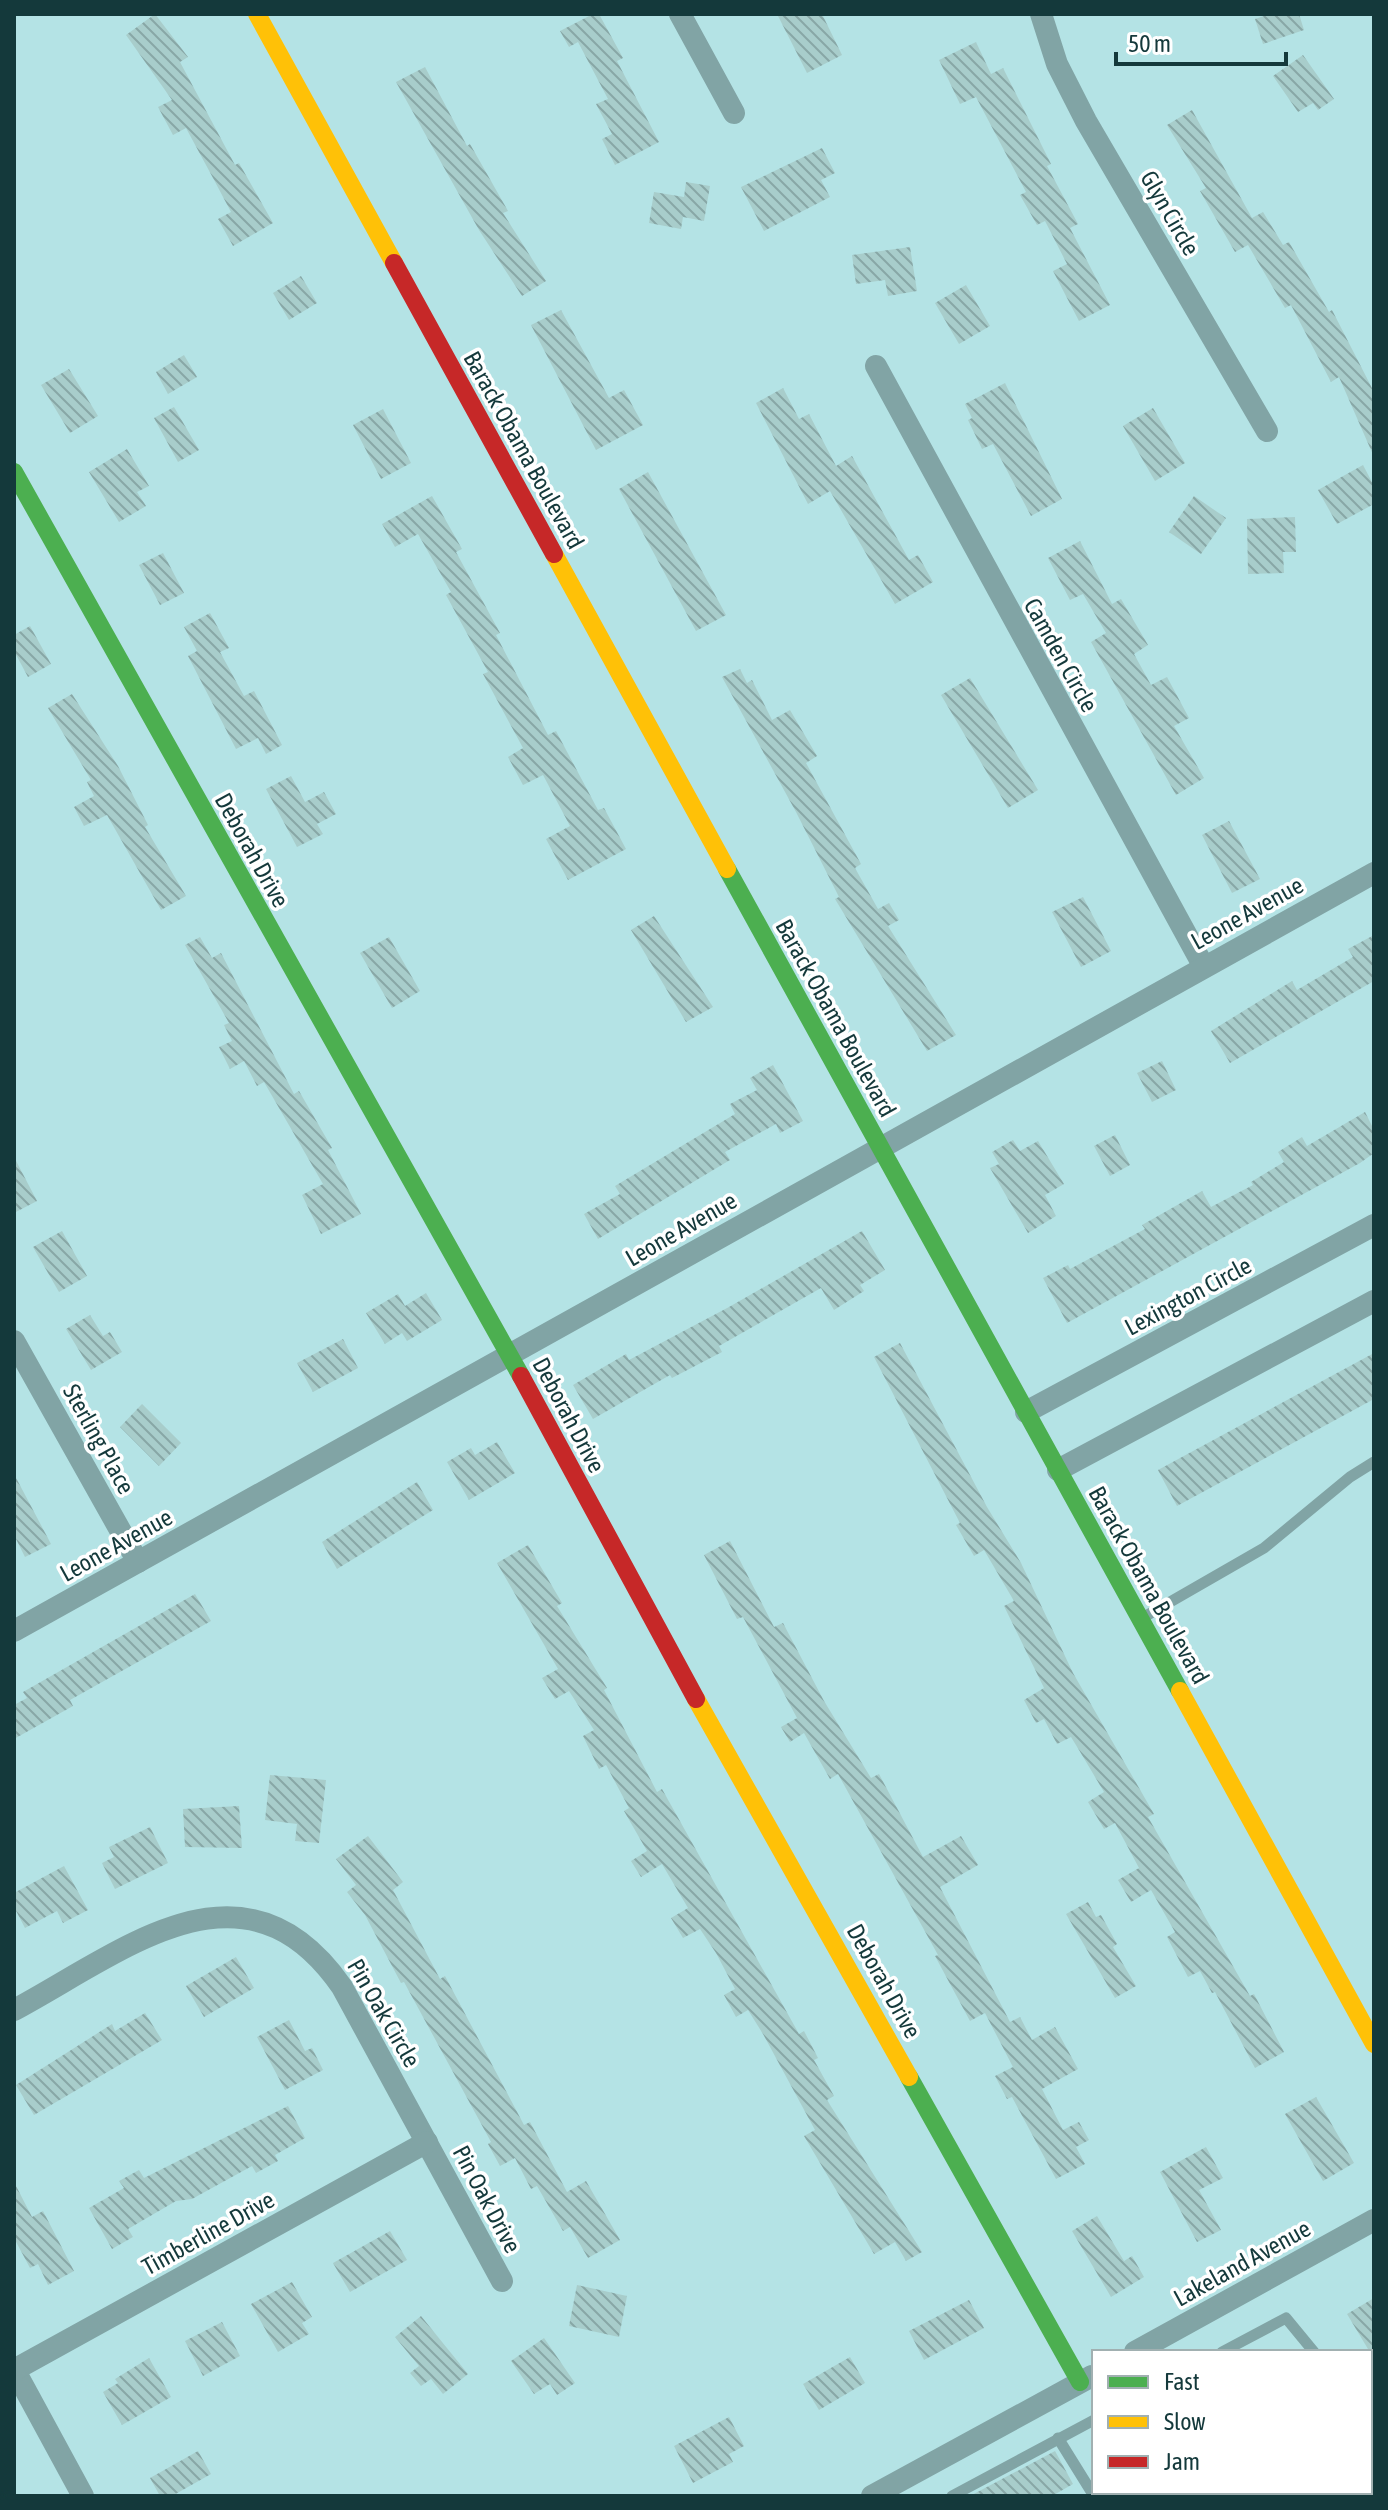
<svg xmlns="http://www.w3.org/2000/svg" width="1388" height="2510" font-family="'Asap Condensed',sans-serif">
  <defs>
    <pattern id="building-back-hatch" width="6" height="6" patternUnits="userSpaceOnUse" patternTransform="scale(2)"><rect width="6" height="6" fill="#a8cdcb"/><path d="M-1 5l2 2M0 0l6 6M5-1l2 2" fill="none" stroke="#88a7a6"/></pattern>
  </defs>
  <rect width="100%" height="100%" fill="#b4e3e5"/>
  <g fill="url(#building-back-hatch)">
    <polygon points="155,14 188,57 180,62 235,165 239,163 273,223 233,246 218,219 231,212 213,178 186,128 173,135 158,107 172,100 126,35"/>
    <polygon points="593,14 599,14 623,58 617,61 659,142 615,165 602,139 612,134 596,104 608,99 578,42 569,47 560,31"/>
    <polygon points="777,14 822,14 842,55 807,73"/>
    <polygon points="1270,14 1299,14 1304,30 1263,44 1255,19"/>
    <polygon points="976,42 991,74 1003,68 1051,164 1047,166 1078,224 1070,228 1110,305 1079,321 1053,271 1067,264 1045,221 1037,225 1020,195 1026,192 976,97 960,104 939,60"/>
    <polygon points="1303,55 1334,99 1318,110 1313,103 1298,112 1273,76"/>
    <polygon points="425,67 467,146 470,144 508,211 503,213 546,281 522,296 479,230 396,82"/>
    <polygon points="1192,110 1252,218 1263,212 1283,245 1289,242 1329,312 1332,310 1374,392 1374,457 1339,377 1331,382 1291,305 1285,308 1248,245 1235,252 1200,191 1206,188 1167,125"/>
    <polygon points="822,148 835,173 821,180 830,197 764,231 741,187"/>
    <polygon points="686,182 710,186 704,221 683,217 681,229 649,223 654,192 684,197"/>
    <polygon points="910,247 917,291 888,296 885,280 856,284 852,255"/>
    <polygon points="301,276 317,303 289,320 273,293"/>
    <polygon points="966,285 990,326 959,344 935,303"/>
    <polygon points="561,310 609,398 624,390 643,425 596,450 531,325"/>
    <polygon points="184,355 197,377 168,394 156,372"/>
    <polygon points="69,369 98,416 70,433 41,385"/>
    <polygon points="1005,383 1062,499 1031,516 993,444 982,449 968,420 972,418 965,404"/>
    <polygon points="783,388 799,419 809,414 836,466 852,456 909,560 918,555 933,582 895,604 830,491 808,504 756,403"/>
    <polygon points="174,407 199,450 178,462 154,418"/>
    <polygon points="1153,408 1185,463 1155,481 1123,426"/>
    <polygon points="383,409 411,463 381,479 353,425"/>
    <polygon points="127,449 149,486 137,492 146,506 119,522 89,472"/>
    <polygon points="1363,465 1374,486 1374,504 1337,524 1318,490"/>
    <polygon points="648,472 726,615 696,631 619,489"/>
    <polygon points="432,496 462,549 456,552 500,633 496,635 548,735 556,731 598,810 604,808 626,849 568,880 546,839 570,826 543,775 523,785 508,757 523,748 483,674 488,672 446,595 451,592 418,534 395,547 382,524"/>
    <polygon points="1194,496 1226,518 1201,554 1169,532"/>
    <polygon points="1295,517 1296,552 1283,552 1284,573 1248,574 1247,519"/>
    <polygon points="1080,541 1112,604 1121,599 1148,645 1134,654 1151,685 1167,677 1189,718 1174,726 1204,778 1176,795 1091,642 1106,633 1083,594 1070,600 1048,558"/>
    <polygon points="163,553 184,593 160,605 139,565"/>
    <polygon points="210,613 229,648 220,652 244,696 254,691 282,745 266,754 258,738 236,749 188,656 197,651 184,627"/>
    <polygon points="30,626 51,664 28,677 14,651 14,635"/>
    <polygon points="740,669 747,683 752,680 772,720 790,710 817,756 806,763 861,864 855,868 878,909 889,903 899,920 888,926 956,1035 927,1051 835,899 839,897 796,812 722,677"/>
    <polygon points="970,678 1038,790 1008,808 941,695"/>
    <polygon points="72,694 118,766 148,825 145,827 186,896 161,910 107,815 84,826 74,807 94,796 87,782 91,780 48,708"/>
    <polygon points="291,776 305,802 324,792 336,814 317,824 323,834 297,847 266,789"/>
    <polygon points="1229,821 1260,879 1232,893 1202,835"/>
    <polygon points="1083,897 1111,951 1081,967 1052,912"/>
    <polygon points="654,916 713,1007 686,1022 631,930"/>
    <polygon points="1374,935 1374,981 1230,1063 1211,1031 1292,981 1297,990 1353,957 1348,949"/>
    <polygon points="200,937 212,958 221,953 294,1094 299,1091 332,1148 328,1150 361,1214 321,1234 302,1195 323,1184 264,1082 257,1086 244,1061 230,1069 219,1047 232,1041 224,1025 229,1023 185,945"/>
    <polygon points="389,937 420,991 392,1008 360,953"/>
    <polygon points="1162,1061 1176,1090 1152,1102 1137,1073"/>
    <polygon points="773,1065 803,1121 780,1133 776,1124 725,1152 730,1160 598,1239 584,1214 620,1194 615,1186 735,1114 730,1104 757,1090 750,1078"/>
    <polygon points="1365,1112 1374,1130 1374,1153 1360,1163 1067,1323 1043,1278 1068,1265 1070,1269 1145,1229 1142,1225 1202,1191 1211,1207 1253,1185 1251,1182 1284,1162 1278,1152 1302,1137 1307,1146"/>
    <polygon points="1115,1135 1130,1165 1110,1176 1094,1146"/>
    <polygon points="1013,1140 1020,1151 1038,1141 1064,1184 1045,1195 1056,1216 1028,1233 990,1168 999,1164 992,1152"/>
    <polygon points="14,1157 37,1201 14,1213"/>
    <polygon points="62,1231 87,1276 59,1292 33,1247"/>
    <polygon points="862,1231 885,1270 860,1285 864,1291 834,1310 821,1288 719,1346 722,1352 672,1378 670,1375 593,1419 573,1385 626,1354 629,1360 729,1307"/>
    <polygon points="426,1293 442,1320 407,1341 402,1333 385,1344 366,1313 398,1294 405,1306"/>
    <polygon points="90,1315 103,1336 110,1332 122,1352 91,1370 66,1329"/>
    <polygon points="343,1339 358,1368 313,1392 297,1363"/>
    <polygon points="900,1343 987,1507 1021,1563 1073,1673 1154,1814 1148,1817 1250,1996 1254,1994 1284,2052 1255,2068 1215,1992 1212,1993 1200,1971 1188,1977 1167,1937 1175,1932 1151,1890 1131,1902 1118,1880 1139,1868 1115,1823 1104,1829 1088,1802 1104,1792 1079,1750 1071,1737 1057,1744 1044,1719 1036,1723 1024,1700 1044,1688 1004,1606 1014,1601 984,1550 974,1556 956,1525 960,1523 874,1357"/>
    <polygon points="1374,1353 1374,1399 1177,1506 1158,1470"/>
    <polygon points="142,1404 181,1443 159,1466 120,1427"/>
    <polygon points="497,1442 515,1473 469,1500 447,1462 471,1448 475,1455"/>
    <polygon points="14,1474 51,1544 25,1557 14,1535"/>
    <polygon points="417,1482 433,1510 337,1569 322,1542"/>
    <polygon points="730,1541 774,1627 783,1623 824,1701 871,1778 879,1774 923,1857 961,1836 978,1865 940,1887 1010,2022 1020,2017 1032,2040 1055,2027 1078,2069 1042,2089 1063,2130 1079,2122 1089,2140 1076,2147 1085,2164 1056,2179 1012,2097 1007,2099 995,2076 1013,2067 985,2013 970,2021 935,1956 938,1955 838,1774 830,1779 804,1733 790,1742 781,1727 797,1718 743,1617 737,1619 704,1555"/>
    <polygon points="528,1545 562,1603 557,1606 607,1688 604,1690 657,1792 662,1789 799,2034 804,2031 818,2058 814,2060 834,2096 827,2100 922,2252 906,2261 895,2242 874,2254 804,2136 815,2130 763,2034 748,2010 736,2017 724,1995 735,1989 716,1953 700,1929 683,1938 671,1918 688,1908 662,1864 641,1877 631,1861 647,1851 624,1811 629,1808 606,1765 599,1769 583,1736 594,1730 569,1691 555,1699 542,1678 558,1669 497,1563"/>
    <polygon points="195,1594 211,1621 70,1700 73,1706 14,1739 14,1705 27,1698 23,1692"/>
    <polygon points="270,1775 326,1780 319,1843 295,1841 297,1824 265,1820"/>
    <polygon points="239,1806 242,1848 185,1847 183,1809"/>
    <polygon points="150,1827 168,1863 115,1889 102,1863 114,1857 109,1847"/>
    <polygon points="368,1836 403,1882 393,1890 440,1979 445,1976 524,2125 530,2122 567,2192 586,2181 620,2240 588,2258 570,2227 563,2231 537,2186 531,2189 515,2158 500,2166 488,2144 491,2142 404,1982 401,1983 365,1915 347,1892 356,1885 336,1859"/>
    <polygon points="64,1866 88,1910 63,1923 57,1911 25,1928 14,1907 14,1893"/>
    <polygon points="1088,1902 1096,1917 1101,1915 1117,1944 1113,1947 1136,1986 1115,1998 1066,1914"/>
    <polygon points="236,1957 254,1988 204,2017 186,1986"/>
    <polygon points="145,2013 162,2040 34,2115 16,2085 112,2024 115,2031"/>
    <polygon points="289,2020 305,2051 312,2048 323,2070 285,2090 257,2037"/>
    <polygon points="1316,2097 1354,2163 1323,2181 1285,2114"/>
    <polygon points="288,2106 305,2138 275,2155 278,2161 256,2173 252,2166 192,2199 176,2201 128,2229 133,2237 112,2249 89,2208 124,2188 119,2181 139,2170 144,2178"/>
    <polygon points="1206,2147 1223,2178 1199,2190 1221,2230 1197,2242 1160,2172"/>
    <polygon points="14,2182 32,2217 43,2211 74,2271 48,2285 38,2264 30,2268 14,2238"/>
    <polygon points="1097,2216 1124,2261 1132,2256 1144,2277 1111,2297 1072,2231"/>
    <polygon points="390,2231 407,2260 350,2292 333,2263"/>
    <polygon points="292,2282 312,2317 302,2323 309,2334 278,2352 251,2304"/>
    <polygon points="577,2285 627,2296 619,2337 569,2326"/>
    <polygon points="1374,2298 1374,2359 1347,2314"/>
    <polygon points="969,2300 984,2328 924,2360 909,2331"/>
    <polygon points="421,2316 468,2374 443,2394 431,2379 421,2386 410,2373 419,2366 395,2337"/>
    <polygon points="222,2322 240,2356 203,2376 185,2341"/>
    <polygon points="544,2338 575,2383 557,2395 550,2384 534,2394 511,2361"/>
    <polygon points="850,2357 865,2383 819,2410 803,2384"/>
    <polygon points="149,2358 171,2397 122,2425 103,2392 118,2383 115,2379"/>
    <polygon points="729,2417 744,2446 729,2454 733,2462 693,2483 674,2446"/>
    <polygon points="198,2451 211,2474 172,2496 160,2496 150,2478"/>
    <polygon points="1055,2451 1073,2484 1052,2496 970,2496"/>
  </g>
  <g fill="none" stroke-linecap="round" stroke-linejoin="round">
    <g stroke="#81a4a5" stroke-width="11">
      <polyline points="1144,1617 1264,1548 1350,1477 1374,1462"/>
      <polyline points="1222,2352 1286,2318 1314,2352"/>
      <polyline points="1370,2421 1374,2426"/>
      <polyline points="1058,2438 1094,2496"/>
      <polyline points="952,2496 1094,2420"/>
    </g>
    <g stroke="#81a4a5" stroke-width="22">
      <polyline points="680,14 734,113"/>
      <polyline points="1041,14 1057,64 1086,121 1267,431"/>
      <polyline points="876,366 1204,967"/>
      <polyline points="14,1341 138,1562"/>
      <polyline points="1026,1412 1374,1225"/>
      <polyline points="1058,1470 1374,1301"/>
      <polyline points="14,1631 1374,873"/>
      <path d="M14 2010C124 1951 245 1847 342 1987L502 2281"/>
      <polyline points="1135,2352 1374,2220"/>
      <polyline points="14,2369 83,2496"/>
      <polyline points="14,2370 427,2142"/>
      <polyline points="872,2496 1092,2376"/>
    </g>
    <g stroke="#4caf50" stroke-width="18">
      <polyline points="14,472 521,1376"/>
      <polyline points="727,869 1180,1691"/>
      <polyline points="909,2077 1080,2382"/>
    </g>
    <g stroke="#ffc107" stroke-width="18">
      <polyline points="257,14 394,263"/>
      <polyline points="554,554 727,869"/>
      <polyline points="1180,1691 1374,2044"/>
      <polyline points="696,1699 909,2077"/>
    </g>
    <g stroke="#c62828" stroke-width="18">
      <polyline points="394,263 554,554"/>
      <polyline points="521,1376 696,1699"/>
    </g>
  </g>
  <g text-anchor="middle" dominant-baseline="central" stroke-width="7" stroke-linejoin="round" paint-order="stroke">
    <g font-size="24" fill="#14393b" stroke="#fff">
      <text transform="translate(1170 213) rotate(60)">Glyn Circle</text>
      <text transform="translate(524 450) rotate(61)">Barack Obama Boulevard</text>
      <text transform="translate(1061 655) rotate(61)">Camden Circle</text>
      <text transform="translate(252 850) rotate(61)">Deborah Drive</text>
      <text transform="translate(1247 913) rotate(-29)">Leone Avenue</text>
      <text transform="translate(836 1018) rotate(61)">Barack Obama Boulevard</text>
      <text transform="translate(681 1229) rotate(-30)">Leone Avenue</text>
      <text transform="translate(1188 1296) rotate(-28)">Lexington Circle</text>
      <text transform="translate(569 1415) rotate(62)">Deborah Drive</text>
      <text transform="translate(99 1439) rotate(61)">Sterling Place</text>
      <text transform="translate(116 1545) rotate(-29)">Leone Avenue</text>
      <text transform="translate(1149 1585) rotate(61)">Barack Obama Boulevard</text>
      <text transform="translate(884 1981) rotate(61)">Deborah Drive</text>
      <text transform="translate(384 2013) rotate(60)">Pin Oak Circle</text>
      <text transform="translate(487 2199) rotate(62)">Pin Oak Drive</text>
      <text transform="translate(208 2233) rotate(-29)">Timberline Drive</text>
      <text transform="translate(1242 2263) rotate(-29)">Lakeland Avenue</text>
    </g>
  </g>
  <rect width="1388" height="2510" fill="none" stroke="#14393b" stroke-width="32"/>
  <rect x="1092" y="2350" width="280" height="144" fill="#ffffff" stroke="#a1b0b1" stroke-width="2"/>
  <rect x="1108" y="2376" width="40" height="12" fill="#4caf50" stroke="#a1b0b1" stroke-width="2"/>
  <text x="1164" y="2390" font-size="24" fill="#14393b">Fast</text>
  <rect x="1108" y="2416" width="40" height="12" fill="#ffc107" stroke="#a1b0b1" stroke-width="2"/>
  <text x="1164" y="2430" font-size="24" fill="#14393b">Slow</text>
  <rect x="1108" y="2456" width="40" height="12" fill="#c62828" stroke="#a1b0b1" stroke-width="2"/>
  <text x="1164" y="2470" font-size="24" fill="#14393b">Jam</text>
  <path d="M1116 52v12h170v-12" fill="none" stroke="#14393b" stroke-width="4"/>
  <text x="1128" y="52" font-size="24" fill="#14393b" stroke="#ffffff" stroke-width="6" paint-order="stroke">50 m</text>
</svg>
